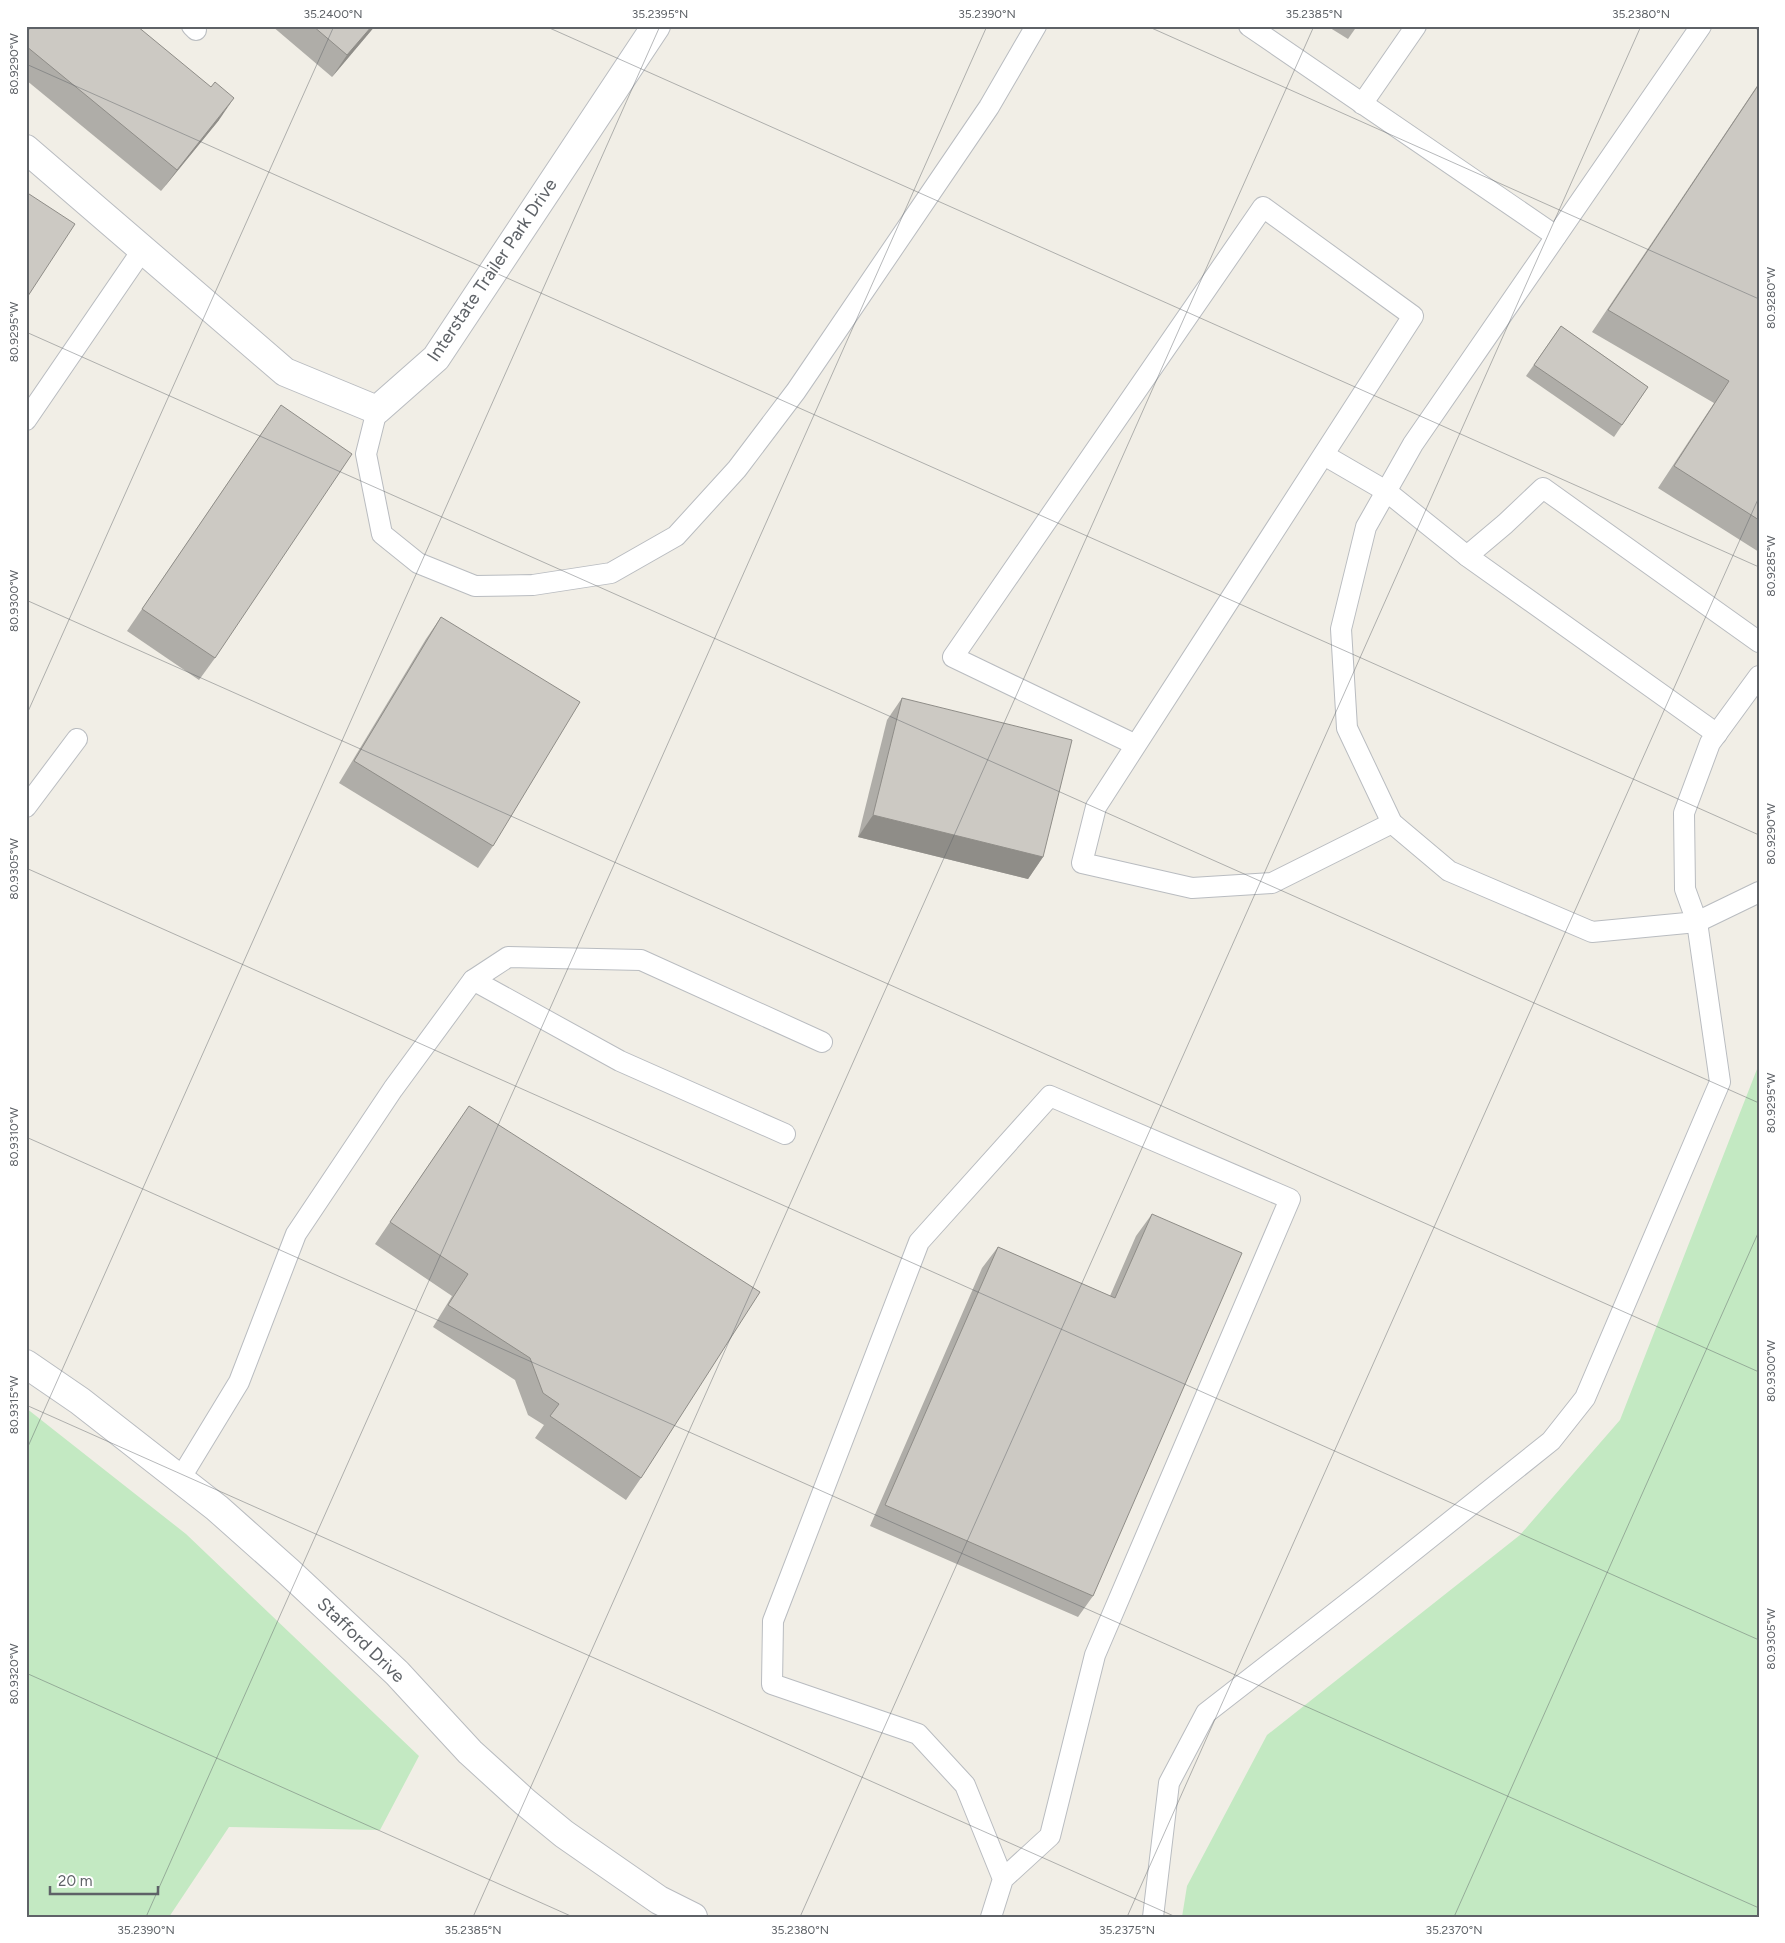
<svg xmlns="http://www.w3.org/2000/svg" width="1785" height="1943" font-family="Figtree,sans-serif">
  <rect width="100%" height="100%" fill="#f1eee6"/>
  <g fill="#c3e9c2">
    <polygon points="1759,1064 1759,1917 1182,1917 1187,1886 1267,1735 1520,1535 1620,1420"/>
    <polygon points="26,1408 186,1534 419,1756 380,1830 229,1827 169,1917 26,1917"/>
  </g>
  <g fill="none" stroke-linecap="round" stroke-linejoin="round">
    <defs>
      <g id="service">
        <polyline points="192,26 196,30"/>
        <polyline points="1249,26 1556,236"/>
        <polyline points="1701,26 1413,444 1366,527 1341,629 1347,728 1392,823 1449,871 1592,932 1697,922 1759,892"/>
        <polyline points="1362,104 1416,26"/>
        <polyline points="377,410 366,454 382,534 418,563 475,586 533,585 611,573 676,536 737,469 796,391 989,107 1036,26"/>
        <polyline points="26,420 143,249"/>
        <polyline points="1324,455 1386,491 1467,556 1505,524 1543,488 1759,642"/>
        <polyline points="1467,556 1717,734"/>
        <polyline points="1136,745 953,657 1263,207 1413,316 1096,807 1082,863 1192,888 1272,883 1392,823"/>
        <polyline points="26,807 77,739"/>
        <polyline points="473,980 620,1061 785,1134"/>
        <polyline points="180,1479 239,1382 296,1234 393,1089 473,980 508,957 641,960 822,1042"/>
        <polyline points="991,1917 1003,1879 965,1785 918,1734 772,1684 773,1621 919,1242 1050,1096 1290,1199 1095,1655 1050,1836 1003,1879"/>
        <polyline points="1153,1917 1169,1783 1206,1713 1367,1588 1551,1441 1585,1398 1720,1082 1697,922 1685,889 1684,813 1710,743 1759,676"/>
      </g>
      <polyline id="minor" points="26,149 285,372 377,410 436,358 656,26"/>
      <polyline id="tertiary" points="26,1364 80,1401 217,1508 289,1572 397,1673 470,1752 525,1802 564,1834 659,1900 693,1917"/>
    </defs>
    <use href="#service" stroke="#b9bcc0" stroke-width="22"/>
    <use href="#minor" stroke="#b9bcc0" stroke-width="30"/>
    <use href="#tertiary" stroke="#b9bcc0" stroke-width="30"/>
    <use href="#service" stroke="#fff" stroke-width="20"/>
    <use href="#minor" stroke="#fff" stroke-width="28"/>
    <use href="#tertiary" stroke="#fff" stroke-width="28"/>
  </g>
  <g fill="#afada8">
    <polygon points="272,26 375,26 332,77"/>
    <polygon points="1327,26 1357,26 1348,39"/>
    <polygon points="26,33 219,120 161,191 26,80"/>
    <polygon points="1759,83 1759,552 1658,488 1714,403 1592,332"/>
    <polygon points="1561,326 1648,387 1614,437 1526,376"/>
    <polygon points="266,427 215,658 199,680 127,631"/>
    <polygon points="441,617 493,846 478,868 339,783 426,639"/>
    <polygon points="902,698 1043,857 1028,879 858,837 887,720"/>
    <polygon points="454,1128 641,1478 626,1500 535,1438 544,1425 528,1415 515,1380 433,1327 452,1296 375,1244"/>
    <polygon points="1152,1214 1093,1596 1078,1617 870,1526 982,1268 998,1247 1110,1296 1136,1236"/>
  </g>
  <g fill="#8f8d88">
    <polygon points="372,26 375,26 332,77 347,55"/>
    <polygon points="234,98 219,120 161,191 177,170"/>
    <polygon points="873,815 1043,857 1028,879 858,837"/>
  </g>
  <g fill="#ccc9c3" stroke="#8f8d88">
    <polygon points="32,26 137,26 211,87 215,82 234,98 177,170 26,46 26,33"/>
    <polygon points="313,26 372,26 347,55"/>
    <polygon points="1759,84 1759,520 1674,466 1729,381 1608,310"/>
    <polygon points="26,192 75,224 26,299"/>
    <polygon points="1561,326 1648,387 1622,425 1534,365"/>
    <polygon points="281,405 352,454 215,658 142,609"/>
    <polygon points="441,617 580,702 493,846 354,761"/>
    <polygon points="902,698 1072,740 1043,857 873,815"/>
    <polygon points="469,1106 760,1292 641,1478 550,1416 559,1404 543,1393 530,1358 448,1305 468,1274 390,1222"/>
    <polygon points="1152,1214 1242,1253 1093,1596 885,1505 998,1247 1115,1298"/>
  </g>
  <path fill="none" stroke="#5e6267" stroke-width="1" stroke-opacity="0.45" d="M545 26 1759 567M1147 26 1759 299M1750 26 1759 30M26 64 1759 835M26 332 1759 1103M26 600 1759 1372M26 716 334 26M26 868 1759 1640M26 1137 1759 1908M26 1405 1176 1917M26 1451 660 26M26 1673 573 1917M146 1917 987 26M473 1917 1314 26M800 1917 1641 26M1127 1917 1759 497M1454 1917 1759 1231"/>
  <g text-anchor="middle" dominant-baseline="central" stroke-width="4" stroke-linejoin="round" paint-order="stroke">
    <g font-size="18" fill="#5e6267" stroke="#fff">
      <text transform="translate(492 270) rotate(-56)">Interstate Trailer Park Drive</text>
      <text transform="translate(361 1640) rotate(44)">Stafford Drive</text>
    </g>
  </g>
  <rect width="1785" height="1943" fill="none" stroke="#ffffff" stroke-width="55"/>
  <path d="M50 1886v8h108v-8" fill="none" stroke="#5e6267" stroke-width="2.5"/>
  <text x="58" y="1886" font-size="15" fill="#5e6267" stroke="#ffffff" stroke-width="4" paint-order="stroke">20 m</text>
  <rect x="28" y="28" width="1730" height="1888" fill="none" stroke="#5e6267" stroke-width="2"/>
  <g font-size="12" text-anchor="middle" fill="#5e6267">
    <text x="333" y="18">35.2400°N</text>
    <text x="660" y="18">35.2395°N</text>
    <text x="987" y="18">35.2390°N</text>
    <text x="1314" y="18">35.2385°N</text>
    <text x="1641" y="18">35.2380°N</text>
    <text transform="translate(14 64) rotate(-90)" y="4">80.9290°W</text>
    <text transform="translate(1771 298) rotate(-90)" y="4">80.9280°W</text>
    <text transform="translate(14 332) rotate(-90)" y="4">80.9295°W</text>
    <text transform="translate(1771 566) rotate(-90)" y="4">80.9285°W</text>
    <text transform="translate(14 601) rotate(-90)" y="4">80.9300°W</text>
    <text transform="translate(1771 834) rotate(-90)" y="4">80.9290°W</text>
    <text transform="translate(14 869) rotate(-90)" y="4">80.9305°W</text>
    <text transform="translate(1771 1103) rotate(-90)" y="4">80.9295°W</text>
    <text transform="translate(14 1137) rotate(-90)" y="4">80.9310°W</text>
    <text transform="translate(1771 1371) rotate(-90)" y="4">80.9300°W</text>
    <text transform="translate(14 1405) rotate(-90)" y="4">80.9315°W</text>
    <text transform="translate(1771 1639) rotate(-90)" y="4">80.9305°W</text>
    <text transform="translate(14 1674) rotate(-90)" y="4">80.9320°W</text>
    <text x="146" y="1934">35.2390°N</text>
    <text x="473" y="1934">35.2385°N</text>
    <text x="800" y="1934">35.2380°N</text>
    <text x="1127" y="1934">35.2375°N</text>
    <text x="1454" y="1934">35.2370°N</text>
  </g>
</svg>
